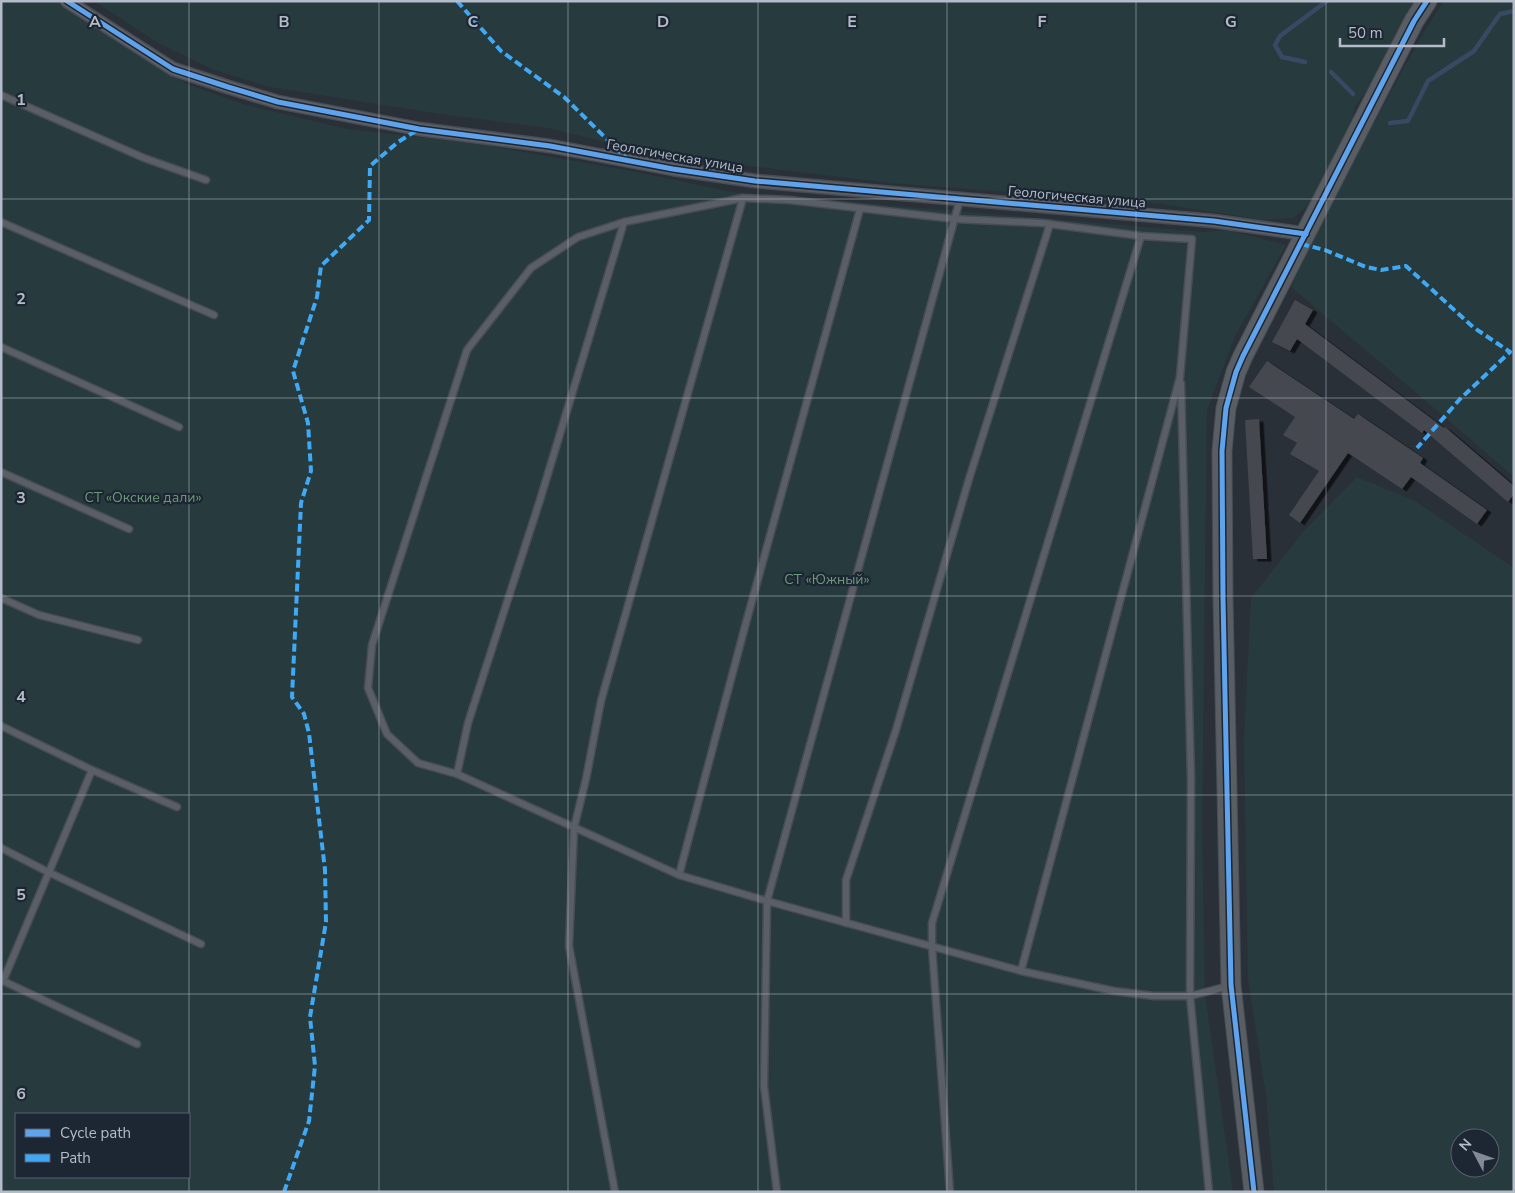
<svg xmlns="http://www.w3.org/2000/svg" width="1515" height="1193" font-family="'Nunito Sans',sans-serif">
  <defs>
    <filter id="shadow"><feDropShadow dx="4.5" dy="2.5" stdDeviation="0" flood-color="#0009"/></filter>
  </defs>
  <rect width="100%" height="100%" fill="#2a3038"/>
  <g fill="#273a3e" fill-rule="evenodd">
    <path d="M1 1H58L139 56 189 85 243 104 347 129 479 144 637 172 732 192 1203 232 1228 230 1286 245 1236 334 1207 410 1202 829 1205 994 1233 1192H1ZM16 1114H189V1177H16Z"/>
    <polygon points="94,1 1415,1 1371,85 1355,107 1352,121 1309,205 1293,218 1264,220 1155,203 890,183 658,155 548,128 434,113 270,87 214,70 158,43"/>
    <path d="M1444 1H1514V477L1440 413 1291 287C1318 228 1348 171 1379 114 1400 75 1420 37 1444 1Z"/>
    <path d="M1357 477 1415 501 1514 568V1192H1274L1266 1095 1248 979 1244 739 1251 598 1303 532ZM1460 1138H1490V1168H1460Z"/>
  </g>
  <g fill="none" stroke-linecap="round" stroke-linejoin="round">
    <g stroke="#384963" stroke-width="4.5">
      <polyline points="1305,62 1282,57 1275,45 1280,36 1327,1"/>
      <polyline points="1331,72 1353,94"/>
      <polyline points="1390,123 1408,121 1428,81 1474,51 1500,14 1514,11"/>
    </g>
  </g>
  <g fill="#444950" filter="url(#shadow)">
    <polygon points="1295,300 1313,310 1305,324 1444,428 1445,427 1514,486 1514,494 1508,502 1424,430 1422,433 1297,339 1290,351 1272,342"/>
    <polygon points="1267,361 1354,419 1358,414 1423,458 1420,463 1487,510 1477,524 1411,477 1402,489 1348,453 1300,523 1289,515 1319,471 1290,454 1297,443 1283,435 1295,417 1249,387"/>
    <polygon points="1259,419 1267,559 1253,559 1245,420"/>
  </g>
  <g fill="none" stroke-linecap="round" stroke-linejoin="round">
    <defs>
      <g id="lane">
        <polyline points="1,95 144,158 206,180"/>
        <polyline points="1,222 214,315"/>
        <polyline points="1,347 179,427"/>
        <polyline points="1181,383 1191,779 1190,996 1229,986"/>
        <polyline points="1,472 129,529"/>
        <polyline points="1,598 39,615 138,640"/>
        <polyline points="1,726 92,770 177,807"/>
        <polyline points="457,774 468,723 540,500 624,222"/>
        <polyline points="1,848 48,872 201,944"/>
        <polyline points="679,875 747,619 860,209"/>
        <polyline points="846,923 846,880 896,730 969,479 1050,224"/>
        <polyline points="1021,971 1180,377 1192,239 1141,236 1042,223 955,219 789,200 743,198 624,222 578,237 531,268 467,350 372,645 368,688 387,734 418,763 457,774 679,875 767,901 1021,971 1114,991 1154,996 1190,996 1209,1192"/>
        <polyline points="1,980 137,1044"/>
        <polyline points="3,981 92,770"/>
        <polyline points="615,1192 569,946 574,828 586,779 601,701 743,198"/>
        <polyline points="777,1192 764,1086 767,901 960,199"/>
        <polyline points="950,1192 932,947 932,923 1141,236"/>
      </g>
      <polyline id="street" points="67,1 173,69 228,87 278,102 419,129 550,146 673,169 755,181 1214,221 1306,234"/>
      <polyline id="secondary" points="1254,1192 1231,985 1223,598 1222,451 1226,408 1236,372 1243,356 1414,21 1427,1"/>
    </defs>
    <use href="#lane" stroke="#484c53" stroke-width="9"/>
    <use href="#street" stroke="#484c53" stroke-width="15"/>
    <use href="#secondary" stroke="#484c53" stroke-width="21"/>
    <use href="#lane" stroke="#5a5e66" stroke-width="6"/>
    <use href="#street" stroke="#5a5e66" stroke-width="12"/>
    <use href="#secondary" stroke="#595d64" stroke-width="19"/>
    <g stroke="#3fa9f5" stroke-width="4" stroke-dasharray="8 4" stroke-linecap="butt">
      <polyline points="457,1 501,51 564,97 627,159"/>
      <polyline points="1301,244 1325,250 1366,267 1381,270 1406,266 1473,327 1510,352 1460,399 1417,448"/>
      <polyline points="284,1192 309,1121 315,1066 310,1017 326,922 325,870 309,733 304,714 292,697 301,503 311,471 308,423 293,371 317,297 321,266 369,220 370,166 398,142 419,129"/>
    </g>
    <defs>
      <g id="cycleway">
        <polyline points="67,1 173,69 228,87 278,102 419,129 550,146 673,169 755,181 1214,221 1306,234"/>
        <polyline points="1254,1192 1231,985 1223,598 1222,451 1226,408 1236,372 1243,356 1414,21 1427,1"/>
      </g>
    </defs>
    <use href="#cycleway" stroke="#1d2633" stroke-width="8"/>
    <use href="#cycleway" stroke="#60a3ed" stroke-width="5"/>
  </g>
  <path fill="none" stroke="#b4bcc9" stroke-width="1" stroke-opacity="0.55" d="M189 1V1192M379 1V1192M568 1V1192M758 1V1192M947 1V1192M1136 1V1192M1326 1V1192M1 199H1514M1 398H1514M1 596H1514M1 795H1514M1 994H1514"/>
  <g text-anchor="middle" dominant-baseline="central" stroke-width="4.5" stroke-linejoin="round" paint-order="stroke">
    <g font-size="14" fill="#b4bcc9" stroke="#1d2633">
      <text transform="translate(675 156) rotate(10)">Геологическая улица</text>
      <text transform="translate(1077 197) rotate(5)">Геологическая улица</text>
    </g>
    <g font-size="14" fill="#6b9a76" stroke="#1d2633">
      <text x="143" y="497">СТ «Окские дали»</text>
      <text x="827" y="579">СТ «Южный»</text>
    </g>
  </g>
  <g font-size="16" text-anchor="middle" font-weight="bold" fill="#b4bcc9" stroke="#1d2633" stroke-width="4.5" stroke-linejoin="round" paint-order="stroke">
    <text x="95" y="27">A</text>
    <text x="284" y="27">B</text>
    <text x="473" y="27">C</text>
    <text x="663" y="27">D</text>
    <text x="852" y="27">E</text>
    <text x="1042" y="27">F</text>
    <text x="1231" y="27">G</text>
    <text x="21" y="105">1</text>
    <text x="21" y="304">2</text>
    <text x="21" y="503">3</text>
    <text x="21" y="702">4</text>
    <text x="21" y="900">5</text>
    <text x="21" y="1099">6</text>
  </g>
  <rect width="1515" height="1193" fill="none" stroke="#b4bcc9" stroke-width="5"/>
  <rect x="15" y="1113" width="175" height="65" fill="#1d2633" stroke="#59626f"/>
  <rect x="25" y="1129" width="25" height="8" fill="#60a3ed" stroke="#59626f"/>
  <text x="60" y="1138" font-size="15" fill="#b4bcc9">Cycle path</text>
  <rect x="25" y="1154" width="25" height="8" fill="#3fa9f5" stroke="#59626f"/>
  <text x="60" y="1163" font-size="15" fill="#b4bcc9">Path</text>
  <g transform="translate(1475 1153) rotate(311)"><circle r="24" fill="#1d2633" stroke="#59626f"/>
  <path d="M0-4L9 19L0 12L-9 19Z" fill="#848b96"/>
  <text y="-8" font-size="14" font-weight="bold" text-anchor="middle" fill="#b4bcc9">N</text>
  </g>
  <path d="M1340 38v8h104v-8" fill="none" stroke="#b4bcc9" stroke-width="2.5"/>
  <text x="1348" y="38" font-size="15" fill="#b4bcc9" stroke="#1d2633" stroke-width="4" paint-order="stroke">50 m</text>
</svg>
